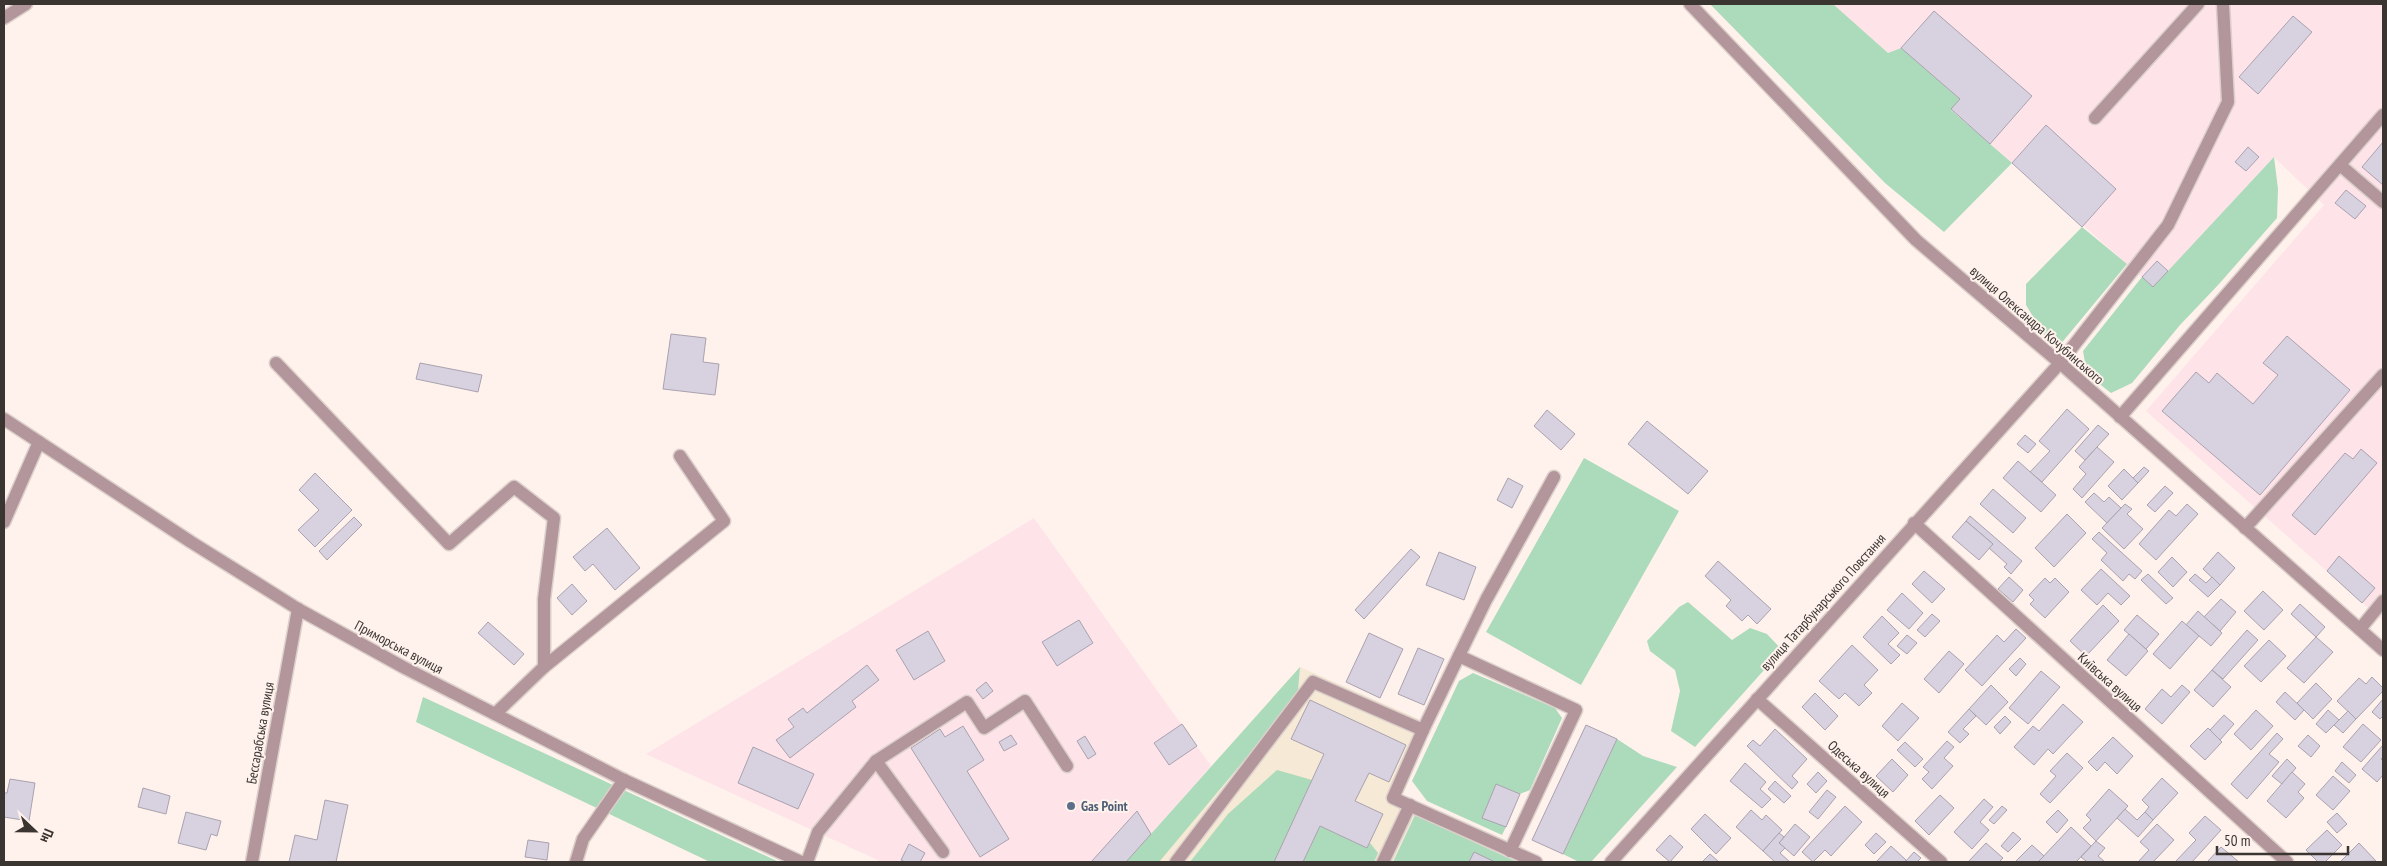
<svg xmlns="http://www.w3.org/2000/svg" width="2387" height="866" font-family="'PT Sans Narrow',sans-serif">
  <rect width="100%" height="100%" fill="#fff2ec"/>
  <g fill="#fee3e8">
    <polygon points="1833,4 2383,4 2383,621 2146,411 2324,205 2274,157 2153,287 1951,109 1960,99 1901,48 1888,53"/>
    <polygon points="1034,518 1211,766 1126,862 882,862 646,754"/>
  </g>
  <polygon fill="#f6e9d5" points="1300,667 1421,720 1385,801 1415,815 1393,862 1126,862"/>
  <g fill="#abdbba">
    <polygon points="1710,4 1833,4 1888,53 1901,48 1960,99 1951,110 2012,163 1944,232 1885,183"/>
    <polygon points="2274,157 2278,189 2277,218 2219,284 2180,325 2132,383 2111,393 2087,374 2083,351 2142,277 2153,287"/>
    <polygon points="2082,227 2127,264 2059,346 2047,340 2026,305 2026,284"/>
    <polygon points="1584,458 1679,511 1581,685 1486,632"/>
    <polygon points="1688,602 1732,640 1750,628 1767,634 1782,650 1695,747 1671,731 1680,691 1675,670 1650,651 1647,641 1679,607"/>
    <polygon points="1300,667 1298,690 1262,739 1159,862 1126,862"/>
    <polygon points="1473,673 1555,708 1562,718 1530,790 1520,794 1496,784 1483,818 1506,827 1502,835 1427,801 1412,781 1459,681"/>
    <polygon points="423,697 779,862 710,862 416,722"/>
    <polygon points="1617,739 1643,756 1677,767 1591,862 1579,862 1563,854"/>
    <polygon points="1277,770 1312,780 1274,862 1190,862 1228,814"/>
    <polygon points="1415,815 1517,862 1393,862"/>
    <polygon points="1320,826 1367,848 1370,843 1378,853 1374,862 1303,862"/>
  </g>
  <g fill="#d8d1df" stroke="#a9a2af">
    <polygon points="1934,11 2032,96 1990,144 1951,109 1960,99 1901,48"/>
    <polygon points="2293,16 2312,32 2258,94 2239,77"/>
    <polygon points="2046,125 2116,189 2082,227 2012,163"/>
    <polygon points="2383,142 2383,185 2362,167"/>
    <polygon points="2248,147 2259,157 2246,171 2235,162"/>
    <polygon points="2346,190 2366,206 2355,219 2335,203"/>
    <polygon points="2157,261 2168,271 2153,287 2142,277"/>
    <polygon points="671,334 706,338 703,362 719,364 715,395 663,389"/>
    <polygon points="2287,336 2350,390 2260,495 2162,411 2196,372 2209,383 2217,373 2253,404 2278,375 2263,363"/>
    <polygon points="420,363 482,375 478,392 416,379"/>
    <polygon points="2067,409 2089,429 2042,482 2030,472 2050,451 2039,441"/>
    <polygon points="1547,410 1575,434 1561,450 1534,426"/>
    <polygon points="1647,421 1708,471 1688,494 1628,444"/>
    <polygon points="2098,425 2109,434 2085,460 2075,451"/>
    <polygon points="2025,435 2036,444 2028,453 2017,444"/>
    <polygon points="2097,447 2114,462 2082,498 2073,489 2086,474 2079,467"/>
    <polygon points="2361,449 2377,463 2315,535 2292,515 2345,453 2353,459"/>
    <polygon points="2018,461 2056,495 2041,512 2003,478"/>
    <polygon points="2144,467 2149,471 2138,483 2133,478"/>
    <polygon points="2124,469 2138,483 2122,500 2108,486"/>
    <polygon points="315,473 352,510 315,547 298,530 319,510 299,490"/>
    <polygon points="1508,478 1523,486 1512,508 1497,500"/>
    <polygon points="2165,486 2173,493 2155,512 2147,505"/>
    <polygon points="1993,489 2026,518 2013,533 1980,504"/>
    <polygon points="2094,493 2104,502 2109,497 2121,508 2107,523 2085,502"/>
    <polygon points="2125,504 2132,509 2127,514 2143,529 2124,549 2102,528"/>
    <polygon points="2187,504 2198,514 2156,560 2139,544 2169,510 2176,516"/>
    <polygon points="2067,514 2086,533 2054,567 2035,548"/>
    <polygon points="1970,516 2022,561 2011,574 2004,567 2007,564 1989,548 1993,544 1966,521"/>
    <polygon points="354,517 362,525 327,560 319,551"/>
    <polygon points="1966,521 1993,544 1979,560 1952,537"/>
    <polygon points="607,528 640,568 615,590 593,564 585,571 573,557"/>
    <polygon points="2099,532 2142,571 2135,579 2129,574 2123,581 2101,560 2107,553 2092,539"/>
    <polygon points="1411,549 1420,557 1364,619 1355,610"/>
    <polygon points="1439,552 1476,567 1464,600 1426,585"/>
    <polygon points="2218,552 2235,568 2220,585 2203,569"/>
    <polygon points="2339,556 2375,588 2362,603 2327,571"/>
    <polygon points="2172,557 2187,572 2173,587 2158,572"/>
    <polygon points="1718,561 1771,609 1757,624 1748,615 1742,621 1726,606 1731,600 1705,576"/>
    <polygon points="2101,569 2130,596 2121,605 2108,593 2097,605 2081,590"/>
    <polygon points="1924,571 1945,589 1932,603 1912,584"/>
    <polygon points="2148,574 2173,598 2166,604 2141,580"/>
    <polygon points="2195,574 2206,583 2212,577 2220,585 2208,597 2189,580"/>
    <polygon points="2009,577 2023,590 2013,602 1998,589"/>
    <polygon points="2045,578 2050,583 2055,578 2069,592 2045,618 2030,604 2034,600 2029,595"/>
    <polygon points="572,584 587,601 572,615 557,598"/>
    <polygon points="2263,591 2283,610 2264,630 2244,611"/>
    <polygon points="1902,593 1923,613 1909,629 1887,610"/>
    <polygon points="2221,599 2236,612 2220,631 2204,617"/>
    <polygon points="2300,604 2325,627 2316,637 2291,614"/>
    <polygon points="2103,605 2119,621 2086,656 2070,641"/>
    <polygon points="2198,611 2222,633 2211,646 2186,625"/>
    <polygon points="1932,614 1940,621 1925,637 1917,630"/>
    <polygon points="2137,615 2159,634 2146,649 2124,630"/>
    <polygon points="1882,616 1899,633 1888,644 1900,655 1891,664 1863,637"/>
    <polygon points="1079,620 1093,643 1057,666 1042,642"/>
    <polygon points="2182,621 2199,636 2170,669 2153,654"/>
    <polygon points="488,622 524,654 514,665 478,633"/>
    <polygon points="2016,629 2026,638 1982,686 1965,670 1997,635 2004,642"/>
    <polygon points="2247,630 2258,640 2223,679 2212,670"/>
    <polygon points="928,631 945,661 914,680 896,650"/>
    <polygon points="1369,633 1403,649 1380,698 1346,682"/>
    <polygon points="2129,634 2148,651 2126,676 2107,660"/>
    <polygon points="1907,635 1917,643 1907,654 1897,646"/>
    <polygon points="2316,637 2333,652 2304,683 2287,668"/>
    <polygon points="2269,640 2286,656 2261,682 2244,666"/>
    <polygon points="1852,645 1878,670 1864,685 1872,693 1859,706 1845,693 1839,699 1819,681"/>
    <polygon points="1418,648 1444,659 1424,705 1398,694"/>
    <polygon points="1949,651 1964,664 1939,693 1924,679"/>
    <polygon points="2020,658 2026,664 2016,676 2009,669"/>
    <polygon points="867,665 879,680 852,701 856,707 790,758 776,740 794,727 788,719 803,708 807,713"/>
    <polygon points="2212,670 2231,687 2213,707 2194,690"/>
    <polygon points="2041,671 2060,687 2028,724 2009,708"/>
    <polygon points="2372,677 2383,688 2383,691 2356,719 2337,701 2359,678 2366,684"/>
    <polygon points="986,682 993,691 983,699 976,690"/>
    <polygon points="2316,683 2332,699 2313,719 2297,703"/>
    <polygon points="1991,685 2008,702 1986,725 1969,709"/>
    <polygon points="2182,685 2190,692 2162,724 2145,709 2162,689 2171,697"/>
    <polygon points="2285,692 2304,710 2295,720 2276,702"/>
    <polygon points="1815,693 1838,716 1825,730 1802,707"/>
    <polygon points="2383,699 2383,716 2380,719 2372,712"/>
    <polygon points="1310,700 1406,745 1389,782 1369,773 1355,801 1383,814 1367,848 1320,826 1303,862 1274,862 1324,754 1291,739"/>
    <polygon points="1902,703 1919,718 1898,741 1882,726"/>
    <polygon points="2063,704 2083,722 2053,754 2048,749 2034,765 2014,747 2033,726 2039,731"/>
    <polygon points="1969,709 1976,716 1963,729 1969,734 1960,743 1948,732"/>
    <polygon points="2256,710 2273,726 2251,750 2234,734"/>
    <polygon points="2328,710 2339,720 2326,733 2316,724"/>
    <polygon points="2348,711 2356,719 2343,733 2334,725"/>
    <polygon points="2224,715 2234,724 2220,740 2210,730"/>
    <polygon points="2005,716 2011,722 2000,734 1994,727"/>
    <polygon points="1182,724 1197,746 1169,765 1154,743"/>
    <polygon points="2363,724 2381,740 2361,762 2343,747"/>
    <polygon points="1586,725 1617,739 1563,854 1532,840"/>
    <polygon points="963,726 984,760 967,771 1009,839 980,857 911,748 940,729 945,737"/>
    <polygon points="2208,728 2222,742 2205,760 2190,746"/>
    <polygon points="1775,729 1807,759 1792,776 1798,782 1792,789 1747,746 1753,740 1760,746"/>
    <polygon points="2277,733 2283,739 2269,754 2279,762 2247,799 2231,784"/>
    <polygon points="1011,735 1017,744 1004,751 999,742"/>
    <polygon points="2308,735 2320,746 2311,757 2298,746"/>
    <polygon points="1085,736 1096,754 1088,759 1077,741"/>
    <polygon points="2113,737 2133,756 2117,774 2105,762 2097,771 2088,762"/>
    <polygon points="1947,741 1954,747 1944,758 1953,766 1932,789 1922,779 1929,772 1923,767"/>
    <polygon points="1905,742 1923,759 1915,767 1897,750"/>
    <polygon points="2383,745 2383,757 2381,759 2383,761 2383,775 2377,782 2362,769"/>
    <polygon points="753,747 814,774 798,809 738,783"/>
    <polygon points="2067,753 2083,768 2050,803 2040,794 2056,776 2050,771"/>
    <polygon points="1892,759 1908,775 1893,792 1876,776"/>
    <polygon points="2287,759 2296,768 2282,784 2272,776"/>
    <polygon points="2342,762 2356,775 2349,783 2335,771"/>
    <polygon points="1745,763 1766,782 1760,789 1771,799 1762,808 1730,781"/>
    <polygon points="1818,772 1827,781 1816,793 1807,784"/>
    <polygon points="2292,772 2305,784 2298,792 2304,798 2286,818 2267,801"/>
    <polygon points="2333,776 2350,791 2333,810 2316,795"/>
    <polygon points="2162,778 2178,793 2153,820 2145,812 2149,807 2142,800"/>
    <polygon points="10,779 35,783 29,821 4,817 4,793 7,793"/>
    <polygon points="1775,781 1791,796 1784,803 1768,789"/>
    <polygon points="1496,784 1520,794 1506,827 1482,818"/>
    <polygon points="143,788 170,796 166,814 138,807"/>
    <polygon points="2109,789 2128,806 2096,841 2083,828 2091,820 2086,815"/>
    <polygon points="1827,790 1836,797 1818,819 1809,812"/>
    <polygon points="1940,795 1954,808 1929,835 1915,821"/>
    <polygon points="1984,799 1993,807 1980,822 1989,830 1972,849 1954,832"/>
    <polygon points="325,800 348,805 336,862 289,862 295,835 317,840"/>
    <polygon points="1845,806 1862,822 1831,856 1825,850 1813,862 1802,852"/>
    <polygon points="2002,806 2007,810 1994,824 1989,820"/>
    <polygon points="2125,809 2137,820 2145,812 2153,820 2138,837 2117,818"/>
    <polygon points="1751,810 1762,820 1766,815 1782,830 1763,851 1736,827"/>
    <polygon points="2058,810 2068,820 2057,833 2046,822"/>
    <polygon points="1137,811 1151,834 1126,862 1091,862"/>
    <polygon points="186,812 221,821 217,836 211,834 206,850 178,843"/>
    <polygon points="2337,813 2347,824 2337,833 2327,822"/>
    <polygon points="1705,814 1731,838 1716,854 1691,829"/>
    <polygon points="2205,816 2221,830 2192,862 2175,862 2196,840 2189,833"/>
    <polygon points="1795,824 1810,837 1794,856 1779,843"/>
    <polygon points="2157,824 2174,840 2153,862 2138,862 2149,850 2140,842"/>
    <polygon points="2071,827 2091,846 2076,862 2041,862 2039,861"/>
    <polygon points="2327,830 2342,845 2325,862 2318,862 2306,850"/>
    <polygon points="2013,832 2021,839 2008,852 2001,846"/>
    <polygon points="1779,833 1784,837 1779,843 1785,848 1780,853 1790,862 1775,862 1763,851"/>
    <polygon points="1876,833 1886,842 1874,854 1865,845"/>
    <polygon points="1670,835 1683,847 1670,862 1656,850"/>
    <polygon points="528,840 549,843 547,860 525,857"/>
    <polygon points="2096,841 2105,848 2098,856 2105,862 2087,862 2081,857"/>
    <polygon points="1986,843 2003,858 1999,862 1968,862"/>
    <polygon points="2359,843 2376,861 2340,862"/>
    <polygon points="909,844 925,853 920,862 905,862 901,860"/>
    <polygon points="2032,845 2044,856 2038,862 2015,862"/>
    <polygon points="1891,846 1906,860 1905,862 1876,862"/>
    <polygon points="2221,847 2239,862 2207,862"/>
    <polygon points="1474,852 1495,862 1469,862"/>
    <polygon points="1914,852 1921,858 1917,862 1905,862"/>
    <polygon points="1710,854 1719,862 1702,862"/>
  </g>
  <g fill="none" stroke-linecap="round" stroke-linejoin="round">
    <defs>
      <g id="minor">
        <polyline points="1690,4 1916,240 2060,363 2383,650"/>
        <polyline points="4,18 26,4"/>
        <polyline points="2095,118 2198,4"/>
        <polyline points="2340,165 2383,202"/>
        <polyline points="276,363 449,544 514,487 554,518 544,599 544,667"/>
        <polyline points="2120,417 2383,115"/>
        <polyline points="4,419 191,542 298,609 403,667 624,780 801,862"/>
        <polyline points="4,522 39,442"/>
        <polyline points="1914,523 2287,862"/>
        <polyline points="2245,528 2383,375"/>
        <polyline points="2360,629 2383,601"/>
        <polyline points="1459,656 1576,710 1510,851"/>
        <polyline points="1757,699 1941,862"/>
        <polyline points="495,714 544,667 724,521 680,456"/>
        <polyline points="876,761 967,702 984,728 1025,701 1067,766"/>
        <polyline points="252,862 298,609"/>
        <polyline points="576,862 583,839 624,780"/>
        <polyline points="807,862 818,832 876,761 943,852"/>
        <polyline points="1176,862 1313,682 1423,730"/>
        <polyline points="1383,862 1410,805"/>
        <polyline points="1536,862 1393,798 1423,730 1486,600 1554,477"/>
        <polyline points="1611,862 2060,363 2168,225 2228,102 2223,4"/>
      </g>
    </defs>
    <use href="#minor" stroke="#dcd0cb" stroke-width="15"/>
    <use href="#minor" stroke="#b3969b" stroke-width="12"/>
  </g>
  <circle fill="#5c6f8a" stroke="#fff2ec" stroke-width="2" cx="1071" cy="806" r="5"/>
  <g text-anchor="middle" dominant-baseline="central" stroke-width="4" stroke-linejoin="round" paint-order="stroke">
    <g font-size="14" fill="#3b3532" stroke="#fff2ec">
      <text transform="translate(2037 325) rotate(41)">вулиця Олександра Кочубинського</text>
      <text transform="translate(1823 602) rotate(-48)">вулиця Татарбунарського Повстання</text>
      <text transform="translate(399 647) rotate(28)">Приморська вулиця</text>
      <text transform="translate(2110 682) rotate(42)">Київська вулиця</text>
      <text transform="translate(260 733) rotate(-80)">Бессарабська вулиця</text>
      <text transform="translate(1859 769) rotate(42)">Одеська вулиця</text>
    </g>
    <g font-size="14" font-weight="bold" fill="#4e5e75" stroke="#fff2ec" text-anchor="start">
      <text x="1081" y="806">Gas Point</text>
    </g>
  </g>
  <rect width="2387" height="866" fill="none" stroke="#3b3532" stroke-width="10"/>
  <g transform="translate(35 831) rotate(112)" stroke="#fff2ec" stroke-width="4" paint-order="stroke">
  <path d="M0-4L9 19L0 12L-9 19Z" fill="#3b3532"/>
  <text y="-8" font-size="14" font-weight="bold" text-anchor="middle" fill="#3b3532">Пн</text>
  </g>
  <path d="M2217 846v8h131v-8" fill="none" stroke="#3b3532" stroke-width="2.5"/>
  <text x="2224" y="846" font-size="15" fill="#3b3532" stroke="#fff2ec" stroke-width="4" paint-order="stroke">50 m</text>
</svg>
